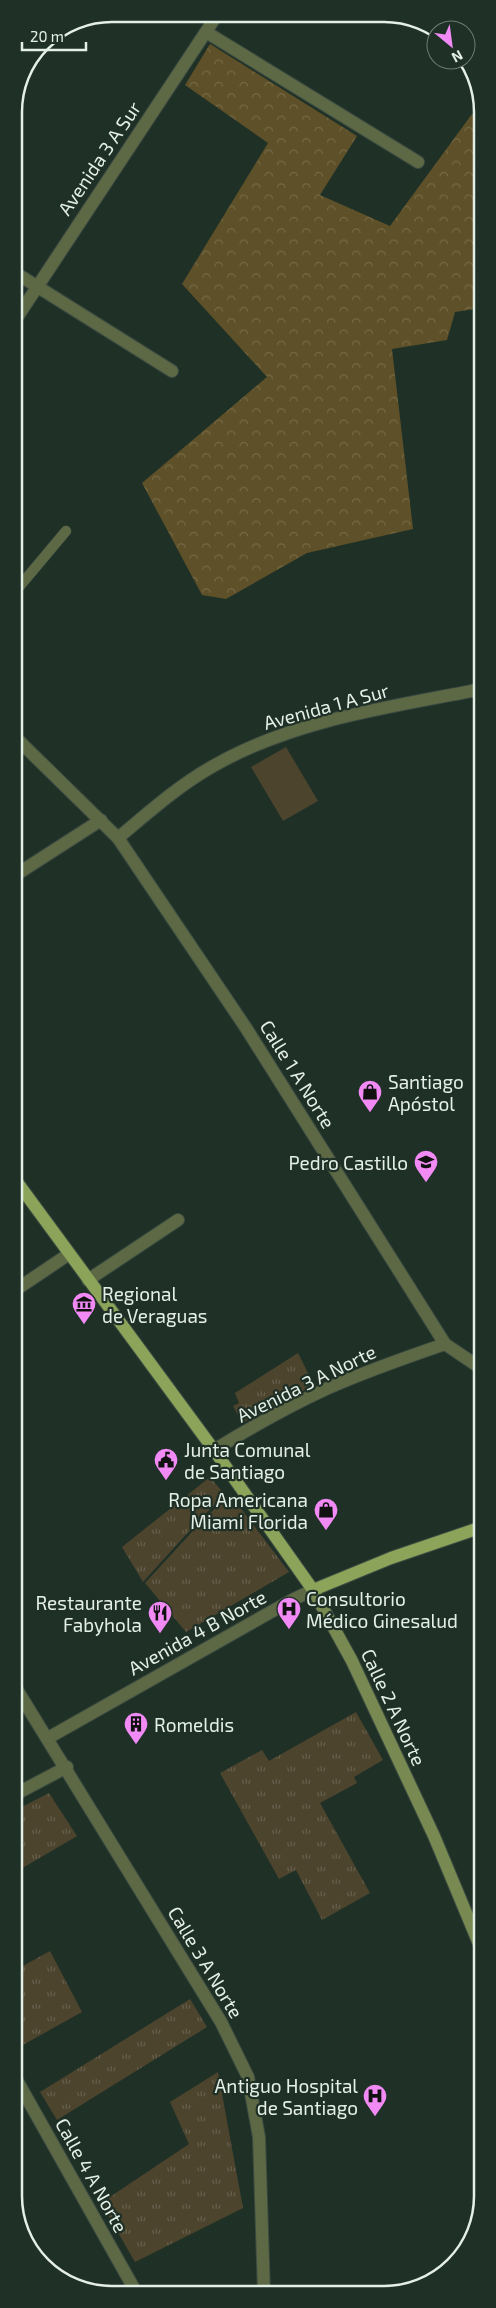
<svg xmlns="http://www.w3.org/2000/svg" width="496" height="2308" font-family="'Exo 2',sans-serif">
  <defs>
    <pattern id="grass-tufts" width="24" height="20" patternUnits="userSpaceOnUse" patternTransform="scale(1.25)"><rect width="24" height="20" fill="#4d442e"/><path d="M3 7l-1-3M5 7V3M7 7l1-3M15 17l-1-3M17 17v-4M19 17l1-3" fill="none" stroke="#665f4c"/></pattern>
    <pattern id="forest-crowns" width="20" height="18" patternUnits="userSpaceOnUse" patternTransform="scale(1.25)"><rect width="20" height="18" fill="#5e5028"/><path d="M2 6a3 3 0 1 1 6 0M12 15a3 3 0 1 1 6 0" fill="none" stroke="#756a47"/></pattern>
  </defs>
  <rect width="100%" height="100%" fill="#1f3026"/>
  <g fill="url(#grass-tufts)">
    <polygon points="298,1353 314,1385 242,1423 233,1406 239,1403 235,1393"/>
    <polygon points="210,1477 225,1495 201,1518 143,1582 122,1547"/>
    <polygon points="230,1494 289,1572 186,1632 145,1583 203,1520"/>
    <polygon points="356,1712 383,1760 354,1777 357,1783 320,1803 370,1893 322,1920 296,1870 279,1879 220,1773 262,1750 269,1761"/>
    <polygon points="49,1793 77,1836 14,1873 14,1811"/>
    <polygon points="50,1951 82,2012 21,2046 15,2034 14,1971"/>
    <polygon points="190,1999 207,2027 57,2120 40,2092"/>
    <polygon points="218,2072 243,2208 135,2262 101,2203 189,2144 170,2102"/>
  </g>
  <polygon fill="url(#forest-crowns)" points="210,44 357,136 320,195 390,226 472,114 481,114 481,308 455,312 447,340 392,349 413,529 307,553 226,599 202,595 142,483 267,377 182,284 268,143 185,85"/>
  <polygon fill="#4d442e" points="286,747 318,801 283,821 251,767"/>
  <g fill="none" stroke-linecap="round" stroke-linejoin="round">
    <defs>
      <polyline id="lane" points="14,593 66,531"/>
      <g id="street">
        <polyline points="206,32 418,162"/>
        <polyline points="14,272 172,371"/>
        <polyline points="14,322 217,15"/>
        <polyline points="14,736 118,838 246,1028 445,1344 482,1369"/>
        <path d="M118 838C149 812 179 785 215 765 296 719 392 707 482 689"/>
        <polyline points="14,876 101,820"/>
        <polyline points="88,1280 178,1220"/>
        <polyline points="14,1291 69,1254"/>
        <path d="M214 1450C250 1428 287 1407 326 1389 364 1372 404 1358 445 1344"/>
        <polyline points="14,1685 221,2022 248,2077 259,2137 264,2293"/>
        <polyline points="48,1738 292,1600 313,1590"/>
        <polyline points="14,1795 67,1767"/>
        <polyline points="15,2077 136,2292"/>
      </g>
      <polyline id="secondary" points="313,1590 352,1661 434,1836 482,1951"/>
      <polyline id="primary" points="14,1178 214,1450 313,1590 391,1558 482,1527"/>
    </defs>
    <use href="#lane" stroke="#3b4b41" stroke-width="11"/>
    <use href="#street" stroke="#3b4b41" stroke-width="14"/>
    <use href="#secondary" stroke="#3b4b41" stroke-width="14"/>
    <use href="#primary" stroke="#3b4b41" stroke-width="14"/>
    <use href="#lane" stroke="#5d6845" stroke-width="10"/>
    <use href="#street" stroke="#5d6845" stroke-width="12"/>
    <use href="#secondary" stroke="#788951" stroke-width="12"/>
    <use href="#primary" stroke="#8ca35a" stroke-width="12"/>
  </g>
  <defs>
    <symbol id="shop-pin" viewBox="-11 -11 22 30"><path d="M0 17L-7.5 6A9.5 9.5 0 1 1 7.5 6Z" fill="#f18af4" stroke="#1f3026"/><path d="M-5-2.5h2.3a2.7 3.5 0 0 1 5.4 0H5L5.5 6h-11ZM-1.5-2.5h3a1.5 2.3 0 0 0-3 0Z" fill="#111"/></symbol>
    <symbol id="school-pin" viewBox="-11 -11 22 30"><path d="M0 17L-7.5 6A9.5 9.5 0 1 1 7.5 6Z" fill="#f18af4" stroke="#1f3026"/><path d="M0-5L7-2L0 1L-7-2ZM-4 1L0 2.5L4 1V4Q0 6-4 4Z" fill="#111"/></symbol>
    <symbol id="museum-pin" viewBox="-11 -11 22 30"><path d="M0 17L-7.5 6A9.5 9.5 0 1 1 7.5 6Z" fill="#f18af4" stroke="#1f3026"/><path d="M0-6L6-3V-2H-6V-3ZM-5-1h2V3h-2ZM-1-1h2V3h-2ZM3-1h2V3H3ZM-6 4H6V6H-6Z" fill="#111"/></symbol>
    <symbol id="civic-pin" viewBox="-11 -11 22 30"><path d="M0 17L-7.5 6A9.5 9.5 0 1 1 7.5 6Z" fill="#f18af4" stroke="#1f3026"/><path d="M-.6-6.5H3V-4.5H.6V-3L4-1V1h2V6H-6V1h2V-1L-.6-3ZM-1.2 2.5V6h2.4V2.5Z" fill="#111"/></symbol>
    <symbol id="hospital-pin" viewBox="-11 -11 22 30"><path d="M0 17L-7.5 6A9.5 9.5 0 1 1 7.5 6Z" fill="#f18af4" stroke="#1f3026"/><path d="M-5-5h3v3.5h4V-5h3V5h-3V1.5h-4V5h-3Z" fill="#111"/></symbol>
    <symbol id="restaurant-pin" viewBox="-11 -11 22 30"><path d="M0 17L-7.5 6A9.5 9.5 0 1 1 7.5 6Z" fill="#f18af4" stroke="#1f3026"/><path d="M-5-6h1v4h1v-4h1v4h1v-4h1v5L-1.5 .5V6h-2V.5L-5-1ZM5-6V6H3V1.5H1.5Q1.5-4 5-6Z" fill="#111"/></symbol>
    <symbol id="building-pin" viewBox="-11 -11 22 30"><path d="M0 17L-7.5 6A9.5 9.5 0 1 1 7.5 6Z" fill="#f18af4" stroke="#1f3026"/><path d="M-4-6H4V6H1V3H-1V6H-4ZM-2.5-4.3h1.7v1.8h-1.7ZM.8-4.3h1.7v1.8H.8ZM-2.5-1h1.7V.8h-1.7ZM.8-1h1.7V.8H.8Z" fill="#111"/></symbol>
  </defs>
  <g fill-rule="evenodd">
    <use href="#shop-pin" x="356" y="1078" width="28" height="38"/>
    <use href="#school-pin" x="412" y="1148" width="28" height="38"/>
    <use href="#museum-pin" x="70" y="1290" width="28" height="38"/>
    <use href="#civic-pin" x="152" y="1446" width="28" height="38"/>
    <use href="#shop-pin" x="312" y="1496" width="28" height="38"/>
    <use href="#hospital-pin" x="275" y="1595" width="28" height="38"/>
    <use href="#restaurant-pin" x="146" y="1599" width="28" height="38"/>
    <use href="#building-pin" x="122" y="1710" width="28" height="38"/>
    <use href="#hospital-pin" x="361" y="2082" width="28" height="38"/>
  </g>
  <g text-anchor="middle" dominant-baseline="central" stroke-width="4.5" stroke-linejoin="round" paint-order="stroke">
    <g font-size="19" fill="#e4efe7" stroke="#1f3026">
      <text transform="translate(99 158) rotate(-56)">Avenida 3 A Sur</text>
      <text transform="translate(326 706) rotate(-15)">Avenida 1 A Sur</text>
      <text transform="translate(298 1074) rotate(58)">Calle 1 A Norte</text>
      <text transform="translate(306 1383) rotate(-26)">Avenida 3 A Norte</text>
      <text transform="translate(197 1632) rotate(-29)">Avenida 4 B Norte</text>
      <text transform="translate(394 1707) rotate(65)">Calle 2 A Norte</text>
      <text transform="translate(206 1962) rotate(59)">Calle 3 A Norte</text>
      <text transform="translate(92 2175) rotate(61)">Calle 4 A Norte</text>
    </g>
    <g font-size="19" fill="#e4efe7" stroke="#1f3026" text-anchor="start">
      <text x="388" y="1081">Santiago<tspan x="388" dy="22">Apóstol</tspan></text>
      <text x="408" y="1162" text-anchor="end">Pedro Castillo</text>
      <text x="102" y="1293">Regional<tspan x="102" dy="22">de Veraguas</tspan></text>
      <text x="184" y="1449">Junta Comunal<tspan x="184" dy="22">de Santiago</tspan></text>
      <text x="308" y="1499" text-anchor="end">Ropa Americana<tspan x="308" dy="22">Miami Florida</tspan></text>
      <text x="306" y="1598">Consultorio<tspan x="306" dy="22">Médico Ginesalud</tspan></text>
      <text x="142" y="1602" text-anchor="end">Restaurante<tspan x="142" dy="22">Fabyhola</tspan></text>
      <text x="154" y="1724">Romeldis</text>
      <text x="358" y="2085" text-anchor="end">Antiguo Hospital<tspan x="358" dy="22">de Santiago</tspan></text>
    </g>
  </g>
  <path d="M0 0H496V2308H0ZM112 22H384A90 90 0 0 1 474 112V2196A90 90 0 0 1 384 2286H112A90 90 0 0 1 22 2196V112A90 90 0 0 1 112 22Z" fill="#1f3026" fill-rule="evenodd"/>
  <path fill="none" stroke="#e4efe7" stroke-width="2.5" d="M112 22H384A90 90 0 0 1 474 112V2196A90 90 0 0 1 384 2286H112A90 90 0 0 1 22 2196V112A90 90 0 0 1 112 22Z"/>
  <g transform="translate(451 45) rotate(151)"><circle r="24" fill="#1f3026" stroke="#6e7c73"/>
  <path d="M0-4L9 19L0 12L-9 19Z" fill="#f18af4"/>
  <text y="-8" font-size="14" font-weight="bold" text-anchor="middle" fill="#e4efe7">N</text>
  </g>
  <path d="M22 42v8h64v-8" fill="none" stroke="#e4efe7" stroke-width="2.5"/>
  <text x="30" y="42" font-size="15" fill="#e4efe7" stroke="#1f3026" stroke-width="4" paint-order="stroke">20 m</text>
</svg>
